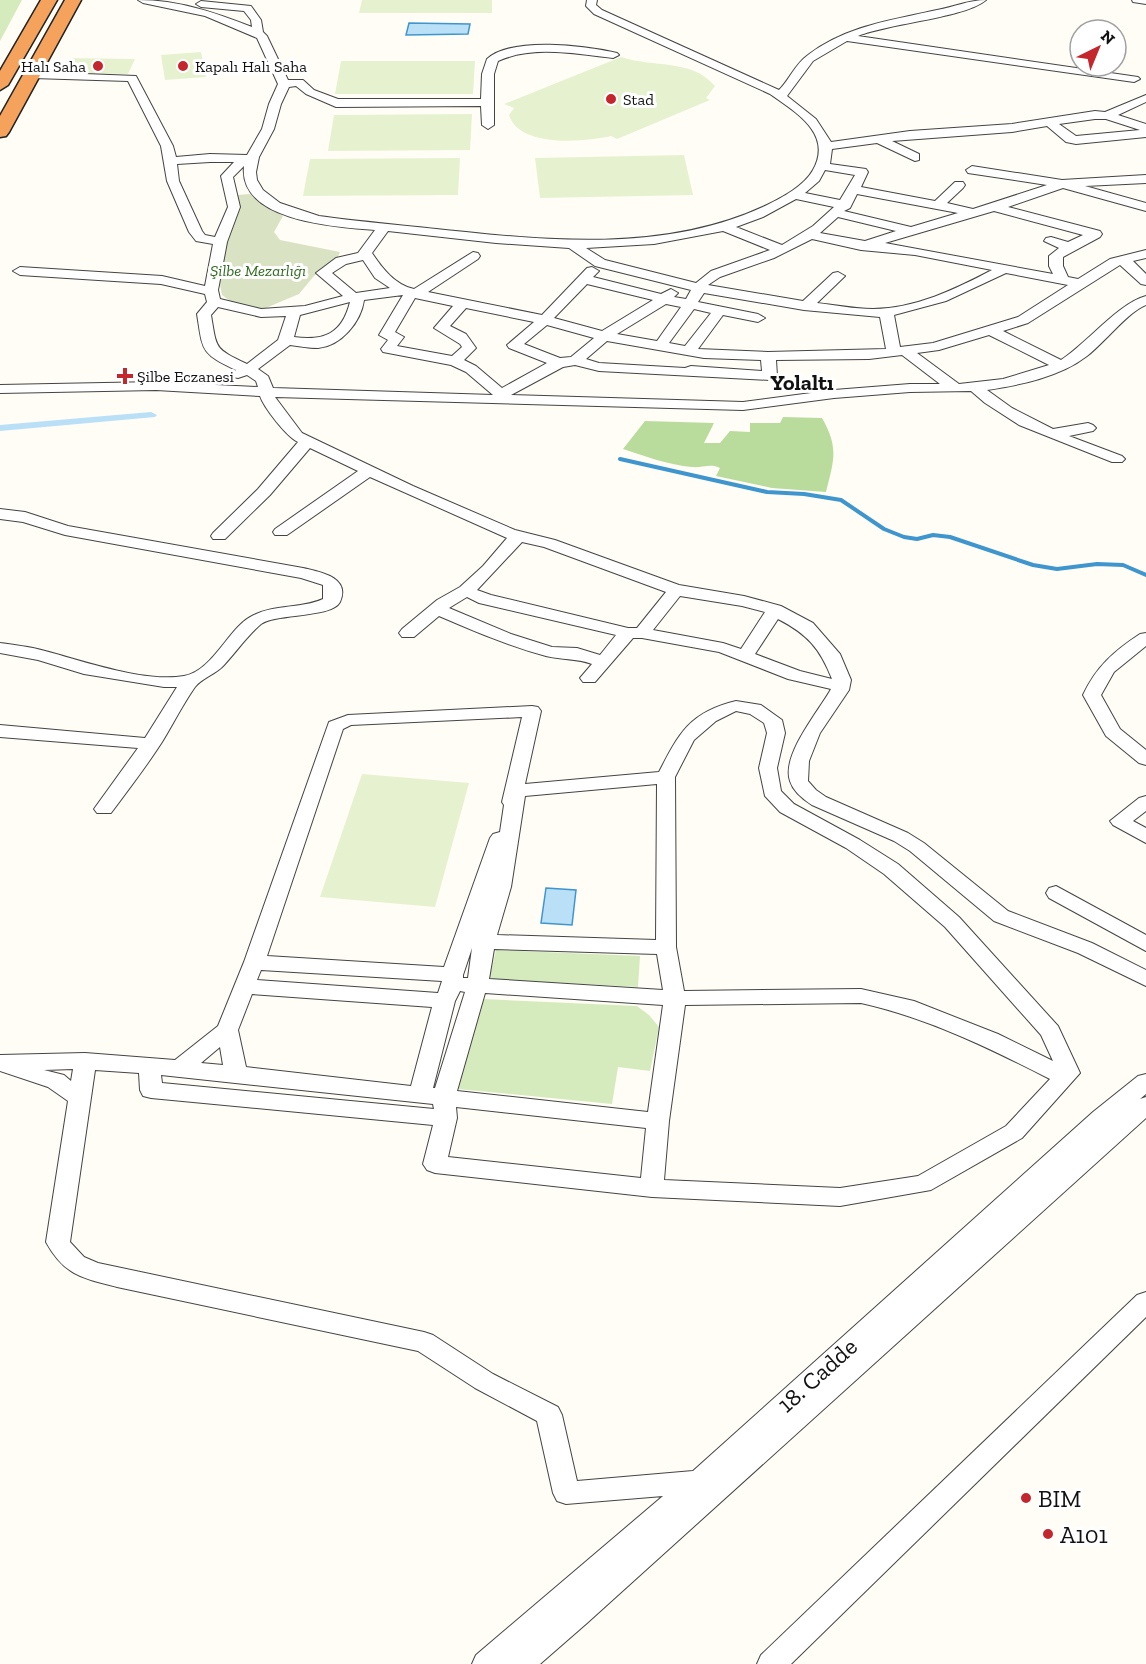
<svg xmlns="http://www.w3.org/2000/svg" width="1146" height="1664" font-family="'Zilla Slab',serif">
  <rect width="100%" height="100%" fill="#fffdf5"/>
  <g fill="#d5ebbd">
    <polygon points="0,0 22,0 0,41"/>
    <polygon points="496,950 640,956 638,987 489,979"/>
    <polygon points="483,999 637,1006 649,1015 659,1027 650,1071 618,1067 612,1104 458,1089"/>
  </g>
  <path fill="#b9dc9c" d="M783 417 822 418C839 448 834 460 826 492L772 488 716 476 720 468C711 463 702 468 692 467 668 465 645 456 623 449L645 421 714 423 704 443H720L730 431 750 432V423H780Z"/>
  <polygon fill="#d9e3c4" points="250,194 283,216 274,232 280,240 340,252 337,259 314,276 299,294 261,310 230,301 222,295 219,280 237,195"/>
  <g fill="#e6f2cf">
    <polygon points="362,0 492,0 492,13 359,13"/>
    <polygon points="201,52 206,77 165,80 161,55"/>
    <path d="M621 57C653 68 691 58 715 86L706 98 710 100 617 139 611 136C584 142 519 148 509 115L514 108 504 104Z"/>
    <polygon points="69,58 135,59 128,74 61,73"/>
    <polygon points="341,61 475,61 473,94 335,94"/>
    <polygon points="472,114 470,150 328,151 334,115"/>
    <polygon points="684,155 693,195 540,198 535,158"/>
    <polygon points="460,158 458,195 303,196 310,159"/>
    <polygon points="362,774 469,783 435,907 320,897"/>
  </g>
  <g fill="#b9e0f7" stroke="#3f96cf" stroke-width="1.5">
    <polygon points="409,23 470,24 468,34 406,35"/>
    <polygon points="546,888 576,890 572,925 541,923"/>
  </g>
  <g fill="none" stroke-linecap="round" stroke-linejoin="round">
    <polyline stroke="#3f96cf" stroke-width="4" points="620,459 767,492 804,494 841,500 884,529 904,537 917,539 933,535 950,537 1033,565 1057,569 1097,564 1123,565 1146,575"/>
    <polygon fill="#b9e0f7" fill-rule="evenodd" points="151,412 157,415 155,417 0,431 0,425"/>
    <defs>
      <g id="minor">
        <path d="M138 0C178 0 214 12 252 27L251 20 244 11 201 7 196 4 201 1 251 6 261 20 263 32 267 36 288 80H303L314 90 338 99H481L482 74 487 59C512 36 587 46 617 53L619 55 613 58C575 54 534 45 498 61L494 74V125L488 129 482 125 481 106 336 107 306 94 296 86 289 87 281 104 274 129 259 157 256 172 257 180 263 190 280 203 319 216C354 221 391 224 427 228 539 240 662 255 767 205 783 197 804 186 813 170 833 134 797 113 770 94L594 14 586 6 587 0H597L596 5 602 10 779 90C790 79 795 64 808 55 846 26 892 20 937 10 954 7 969 0 986 0 965 18 890 23 858 36L1138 77 1140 79 1134 82 847 41 813 61 787 96 816 119 831 142 910 131 1012 124 1095 111 1105 112 1146 95V102L1118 115 1146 124V137L1076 144 1066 142 1047 126 1012 132 892 141 919 154V160L915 161 877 143 832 149 830 164 866 169 868 172 861 187 935 201 955 182H963L965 185 963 188 947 203 973 209 1047 185 968 173 966 170 972 166 1062 180 1146 175V183L1085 186 1146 203V211L1063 188 1008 207 1100 231 1102 234 1100 237 1063 257V266L1068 277 1078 279 1110 259 1146 250V258L1133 261 1146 274V285L1141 284 1120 265 1028 323 1003 331 1061 360C1087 343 1119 303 1146 296V305C1129 311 1103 344 1087 356 1060 377 1020 385 987 390L1012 408 1053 429 1088 423 1093 425 1096 428 1093 431 1069 436 1122 456 1125 459 1122 462H1112L1019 425 985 403 971 391 910 392 834 398 743 410 275 397 302 433 413 486 515 530 555 540 679 585 744 596 781 606 813 623 840 654 851 680 849 690 820 733 809 761 808 781 816 790 826 797 908 833 924 843 1008 911 1092 943 1146 970V986L1078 953 994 921 910 851 894 841 812 805C804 800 793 791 790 781 781 755 819 711 831 689L788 679 719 652 642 638H633L595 682H583L580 678 592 664C576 658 561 660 546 656 509 646 474 631 439 616L414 637H402L399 633 402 629 437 600 460 587 483 566 507 538 370 477 287 535H275L273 532 275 529 358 471 310 448 270 495 225 539H213L211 536 213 533 258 489 298 442C287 437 264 408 260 396L156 390 0 393V385L156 382 258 387 256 381 247 375 238 378 233 377 231 374 236 370C200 353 203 351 197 314L207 302 205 294 161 284 20 275 13 271 20 267 162 276 205 286 213 244 196 241 189 232 167 181 161 146 128 81 33 78 27 75 33 72 136 76 173 146 176 157 210 154 247 155 262 129 269 104 278 84 257 38 205 16 143 3ZM1095 119H1106L1140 130 1076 136 1059 124ZM210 162H234L221 176 228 207 215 237 205 235 202 231 179 181 177 164ZM244 166C238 222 338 227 375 230L358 253 336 258 316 273 343 296 305 306 261 309 220 299 218 290 227 242 240 207 233 177ZM825 170 855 175 840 200 805 193 819 181ZM857 194 958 213 911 227 844 211 850 208ZM796 199 834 207 813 226 782 245 736 227 763 217ZM994 211 1083 235 1068 242 1051 237 1046 238 1044 241 1059 248 1049 256V266L1053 274 885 243ZM838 217 896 231 865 241 820 233ZM388 231 496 243 569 248 595 266 691 290 686 299 674 297 678 293 671 289 661 294 593 277 599 271 592 267 587 268 542 315 428 292 478 259 480 256 478 253 473 252 414 289C395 285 382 268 372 253ZM723 231 770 250 711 271 696 283 605 260 586 248 654 244ZM812 239 861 250 915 255 992 270C956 289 914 309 873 309 854 309 835 305 817 303L845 276 838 272 833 273 803 301 708 285 720 277 774 258ZM363 260 375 278 390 288 356 293 332 273 346 264ZM1006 273 1068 285 1018 317 933 343 900 347 894 315 946 301ZM587 284 653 300 602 331 554 318ZM704 293 804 310 880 317 886 349 768 352 698 349 723 315 758 322 765 318 758 314 698 302ZM403 295 379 335 388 340 381 349 383 352 451 365 466 372 493 395 273 388 268 376 258 369 290 345C299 346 309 348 318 348 341 346 361 322 364 300ZM415 298 453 306 434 328 460 344 462 347 452 356 397 346 404 337 395 332ZM350 302C342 334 324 341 294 337L300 315ZM666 304 681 307 657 341 617 334ZM218 307 261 317 286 316 278 340 247 364C214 348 217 350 211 315ZM466 308 534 322 507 345 509 348 547 363 502 388 476 366 464 360 476 348 466 334 450 326ZM694 309 711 313 685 346 669 343ZM547 325 594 338 571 357 560 358 524 344ZM989 335 1049 365 1003 379 959 384 917 353 939 350ZM607 341 704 358 761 360 762 371 691 366 685 368 599 363 586 359ZM902 355 940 384H910L834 390 743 402 511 395 563 367 575 365 599 371 770 380 777 376 776 360 869 359ZM522 542 544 547 666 592 637 628H628L491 595 477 590ZM680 596 742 606 765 612 741 649 723 643 653 630ZM467 597 479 603 616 635 600 655 577 648 552 647 511 634 449 608ZM778 619C807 634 820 648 832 679L800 671 755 654Z"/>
        <polygon points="1132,0 1146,0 1146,4 1133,2"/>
        <path d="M0 509 25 512 68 526 303 568C320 572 351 577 340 602 332 618 277 613 261 624 248 635 236 652 224 665 216 674 202 678 195 687 183 704 173 724 162 742 146 767 128 790 111 813H97L94 809 138 748 0 737V725L145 738 177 687H164L84 674 38 660 0 653V643C15 645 31 647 45 651 83 661 145 683 184 676 213 671 229 627 252 616 274 604 301 609 323 599V585L301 578 65 535 23 522 0 519Z"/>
        <path d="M1146 633V646L1114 672 1101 695 1120 729 1146 750V765L1139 763 1106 736 1083 695C1096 667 1114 651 1140 634Z"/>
        <path d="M736 701 761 705 782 720 785 733 777 768 781 791 794 804 860 840 898 864 959 917 1058 1026 1080 1073 1022 1138 931 1190 840 1206 652 1197 435 1173 427 1170 423 1164 433 1125 151 1098 143 1096 140 1090 139 1073 95 1070 70 1242 84 1257 98 1263 424 1332 433 1335 493 1374 558 1407 562 1415 577 1481 693 1471 1093 1112 1138 1076 1146 1074V1094L1140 1099 1146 1097V1118L587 1623 540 1664H472L476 1655 663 1496 566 1504 557 1501 553 1493 537 1421 475 1388 418 1351 117 1287C82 1278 64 1275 46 1242L68 1101 48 1087 0 1071V1055L85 1053 175 1060 218 1026 244 962 329 722 348 715 532 706 538 707 541 711 525 784 659 772C679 733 690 712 736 701ZM736 711 750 714 764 723 767 733 759 768 765 796 780 812 846 848 884 874 945 927 1041 1035 1053 1061 998 1034 914 1001 861 989 684 991 676 947 675 777 694 740 716 721ZM522 717 502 802 504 805 500 832 493 834 490 838 444 967 267 956 343 729 351 725ZM657 784 656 940 497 935 511 887 525 796ZM472 948 468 978H463V975ZM494 949 657 954 663 990 489 979ZM261 970 442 981 438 993 257 980ZM460 991 465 992 435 1088H433L455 1001ZM485 993 663 1005 648 1112 457 1091ZM252 994 432 1007 411 1086 246 1067 238 1030ZM861 1003C928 1018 989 1048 1050 1079L1006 1126 918 1176 840 1188 664 1180 669 1121 685 1005ZM220 1047 223 1065 201 1063ZM73 1069 71 1081 64 1075 44 1070ZM161 1075 433 1104 434 1109 162 1083ZM456 1107 646 1128 641 1178 448 1157 457 1118Z"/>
        <polygon points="1146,796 1146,811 1133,821 1146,828 1146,843 1113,825 1110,821 1139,798"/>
        <polygon points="1056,886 1146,935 1146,951 1049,898 1046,893 1049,888"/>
        <polygon points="1146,1292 1146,1317 791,1664 757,1664 761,1655 1137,1295"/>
      </g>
      <g id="highway">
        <polygon points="41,0 57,0 8,85 0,90 0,71"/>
        <polygon points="65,0 81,0 9,132 6,136 0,137 0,116"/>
      </g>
    </defs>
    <use href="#minor" stroke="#444" stroke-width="2"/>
    <use href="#highway" stroke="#222" stroke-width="3"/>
    <use href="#minor" fill="#fff" fill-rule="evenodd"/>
    <use href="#highway" fill="#f5a25d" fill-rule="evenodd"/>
  </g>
  <g fill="#c4262e" stroke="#fff" stroke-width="2">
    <circle cx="98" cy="66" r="6"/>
    <circle cx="183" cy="66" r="6"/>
    <circle cx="611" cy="99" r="6"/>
    <path d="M122 367h6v6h6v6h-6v6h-6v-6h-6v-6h6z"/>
    <circle cx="1026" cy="1498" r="6"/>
    <circle cx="1048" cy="1534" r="6"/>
  </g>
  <g text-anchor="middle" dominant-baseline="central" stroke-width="6" stroke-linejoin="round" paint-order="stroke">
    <g font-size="16" fill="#111" stroke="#fff" text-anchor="start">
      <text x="86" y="66" text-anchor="end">Halı Saha</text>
      <text x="195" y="66">Kapalı Halı Saha</text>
      <text x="623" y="99">Stad</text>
      <text x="137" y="376">Şilbe Eczanesi</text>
    </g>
    <g font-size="16" font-style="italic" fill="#2f6b1f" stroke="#fff">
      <text x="258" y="270">Şilbe Mezarlığı</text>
    </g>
    <g font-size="22" font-weight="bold" fill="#111" stroke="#fff">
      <text x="802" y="382">Yolaltı</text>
    </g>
    <g font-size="24" fill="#111" stroke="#fff">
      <text transform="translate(817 1375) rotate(-42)">18. Cadde</text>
    </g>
    <g font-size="24" fill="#111" stroke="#fff" text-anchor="start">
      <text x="1038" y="1498">BIM</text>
      <text x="1060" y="1534">A101</text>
    </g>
  </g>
  <g transform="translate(1098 48) rotate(43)"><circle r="28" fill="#ffffff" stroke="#a0a0a0" stroke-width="1.5"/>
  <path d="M0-4.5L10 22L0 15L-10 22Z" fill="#c4262e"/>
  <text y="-9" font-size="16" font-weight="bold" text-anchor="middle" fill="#111111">N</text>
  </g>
</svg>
